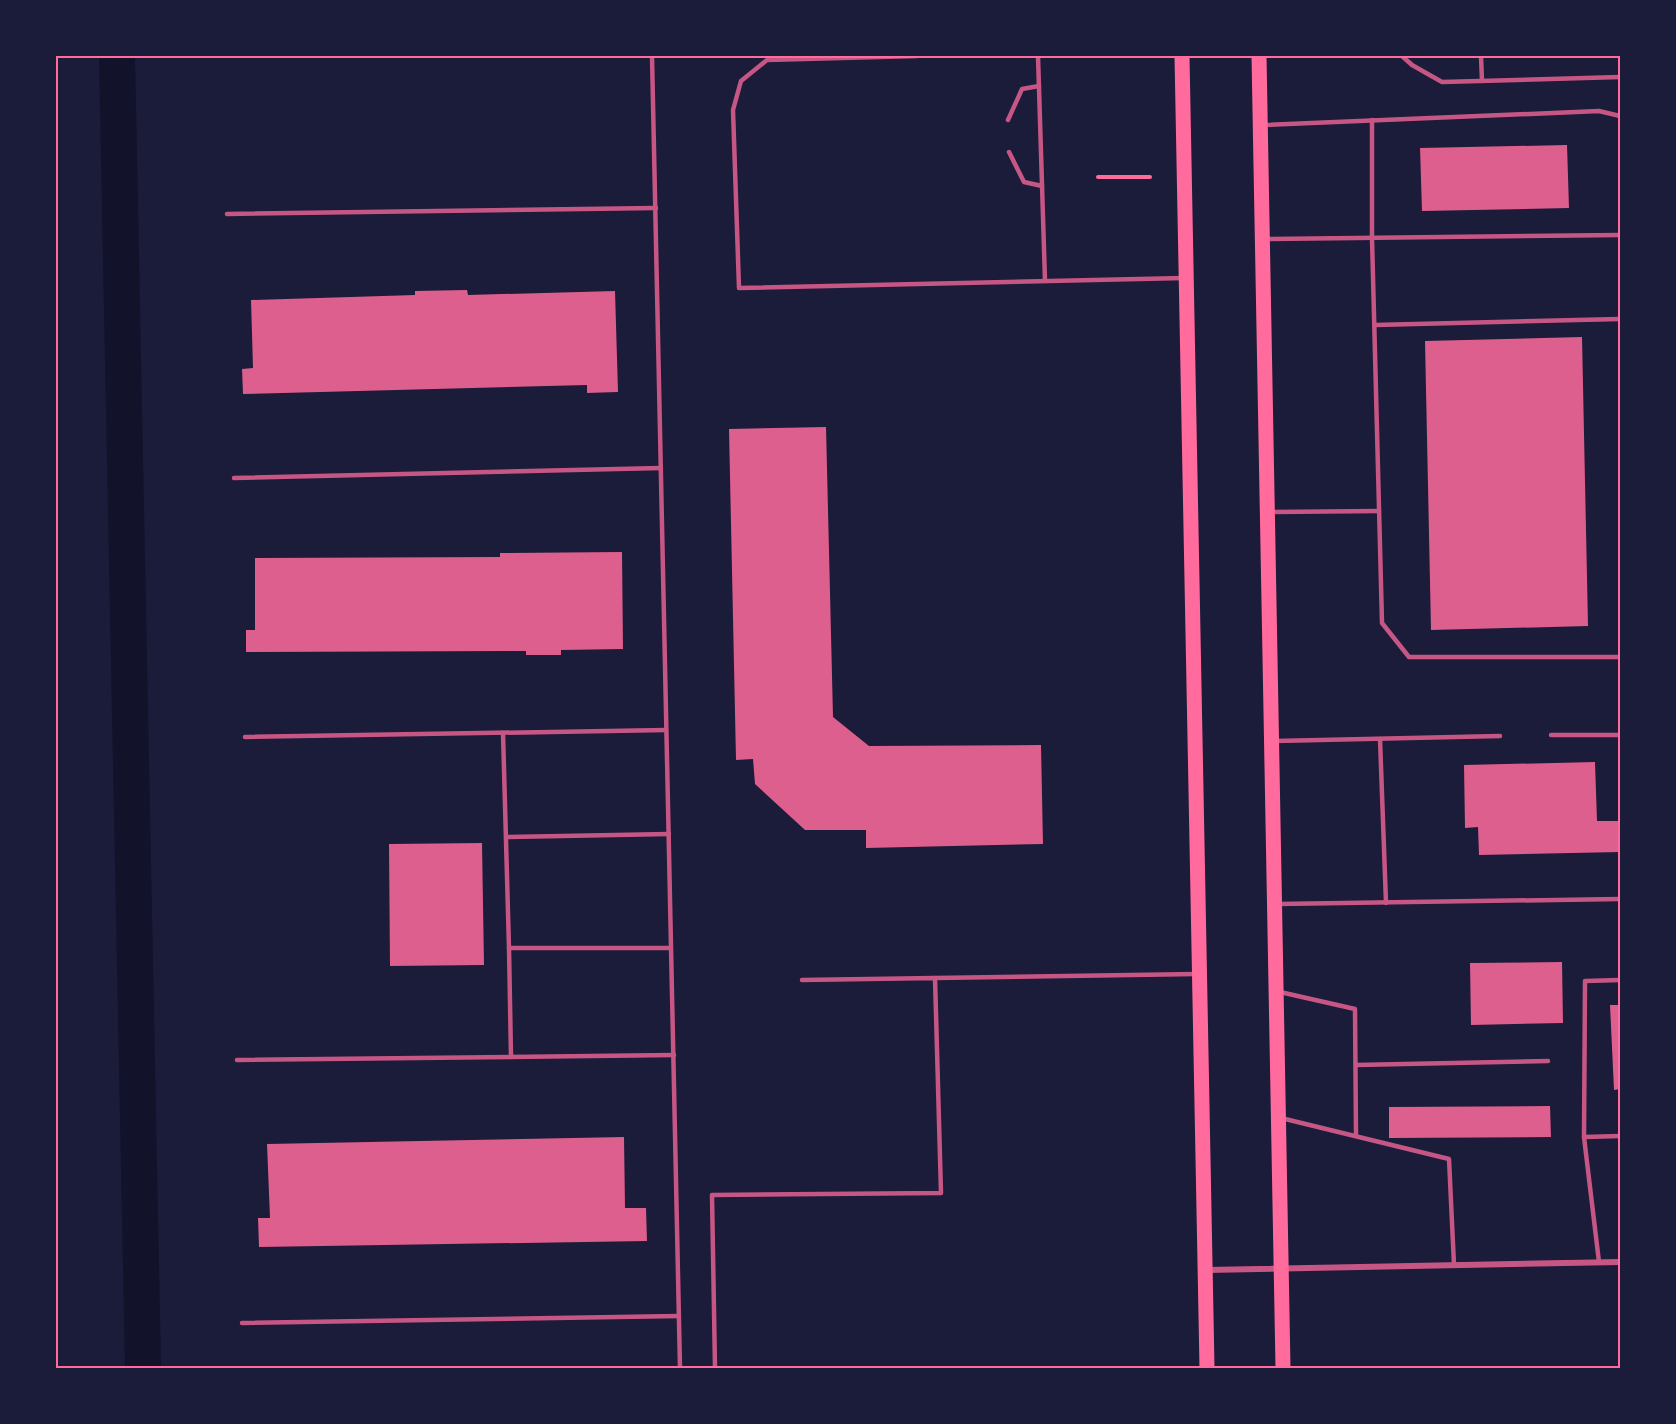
<svg xmlns="http://www.w3.org/2000/svg" width="1676" height="1424" font-family="'Open Sans',sans-serif">
  <rect width="100%" height="100%" fill="#1b1b3a"/>
  <g fill="none" stroke-linecap="round" stroke-linejoin="round">
    <polyline stroke="#12122b" stroke-width="36" points="117,56 143,1368"/>
  </g>
  <g fill="#dd5f8e">
    <polygon points="1567,145 1569,208 1422,211 1420,148"/>
    <polygon points="467,290 468,295 615,291 618,392 587,393 587,385 243,394 242,369 253,368 251,300 415,295 415,291"/>
    <polygon points="1582,337 1588,626 1431,630 1425,341"/>
    <polygon points="826,427 833,717 869,746 1041,745 1043,844 866,848 866,830 805,830 755,784 753,759 736,760 729,429"/>
    <polygon points="622,552 623,649 561,650 561,655 526,655 526,651 246,652 246,630 255,630 255,558 500,557 500,553"/>
    <polygon points="1595,762 1597,821 1620,821 1620,852 1479,855 1478,827 1465,828 1464,765"/>
    <polygon points="482,843 484,965 390,966 389,844"/>
    <polygon points="1562,962 1563,1023 1471,1025 1470,963"/>
    <polygon points="1610,1005 1620,1005 1620,1089 1614,1090"/>
    <polygon points="1550,1106 1551,1137 1389,1138 1389,1107"/>
    <polygon points="624,1137 625,1208 646,1208 647,1241 259,1247 258,1218 270,1218 267,1144"/>
  </g>
  <g fill="none" stroke-linecap="round" stroke-linejoin="round">
    <polyline stroke="#ff6b9d" stroke-width="4" points="1098,177 1150,177"/>
    <g stroke="#c65784" stroke-width="4.5">
      <polyline points="652,56 680,1368"/>
      <polyline points="917,56 767,60 741,81 733,110 739,288 1184,278"/>
      <polyline points="1038,56 1045,281"/>
      <polyline points="1402,56 1412,65 1442,82 1620,77"/>
      <polyline points="1481,56 1482,81"/>
      <polyline points="1008,120 1022,89 1039,86"/>
      <polyline points="1372,120 1372,238 1382,623 1409,657 1620,657"/>
      <polyline points="1264,125 1599,111 1620,116"/>
      <polyline points="1009,152 1024,182 1042,186"/>
      <polyline points="227,214 656,208"/>
      <polyline points="1265,239 1620,235"/>
      <polyline points="1375,325 1620,319"/>
      <polyline points="234,478 661,468"/>
      <polyline points="1271,512 1379,511"/>
      <polyline points="503,733 509,948"/>
      <polyline points="1551,735 1620,735"/>
      <polyline points="245,737 666,730"/>
      <polyline points="1380,739 1386,903"/>
      <polyline points="1275,741 1500,736"/>
      <polyline points="506,837 669,834"/>
      <polyline points="1277,904 1620,899"/>
      <polyline points="935,978 1197,974"/>
      <polyline points="1280,992 1355,1009 1356,1136"/>
      <polyline points="511,1057 509,948 671,948"/>
      <polyline points="237,1060 674,1055"/>
      <polyline points="1356,1065 1548,1061"/>
      <polyline points="1281,1118 1449,1159 1454,1265"/>
      <polyline points="1584,1137 1585,981 1620,980"/>
      <polyline points="1599,1262 1584,1137 1620,1136"/>
      <polyline points="242,1323 679,1316"/>
      <polyline points="715,1368 712,1195 941,1193 935,978 802,980"/>
    </g>
    <polyline stroke="#c65784" stroke-width="6" points="1207,1270 1620,1262"/>
    <g stroke="#ff6b9d" stroke-width="15">
      <polyline points="1182,56 1207,1368"/>
      <polyline points="1259,56 1283,1368"/>
    </g>
  </g>
  <rect width="1676" height="1424" fill="none" stroke="#1b1b3a" stroke-width="114"/>
  <rect x="57" y="57" width="1562" height="1310" fill="none" stroke="#ff6b9d" stroke-width="2"/>
</svg>
